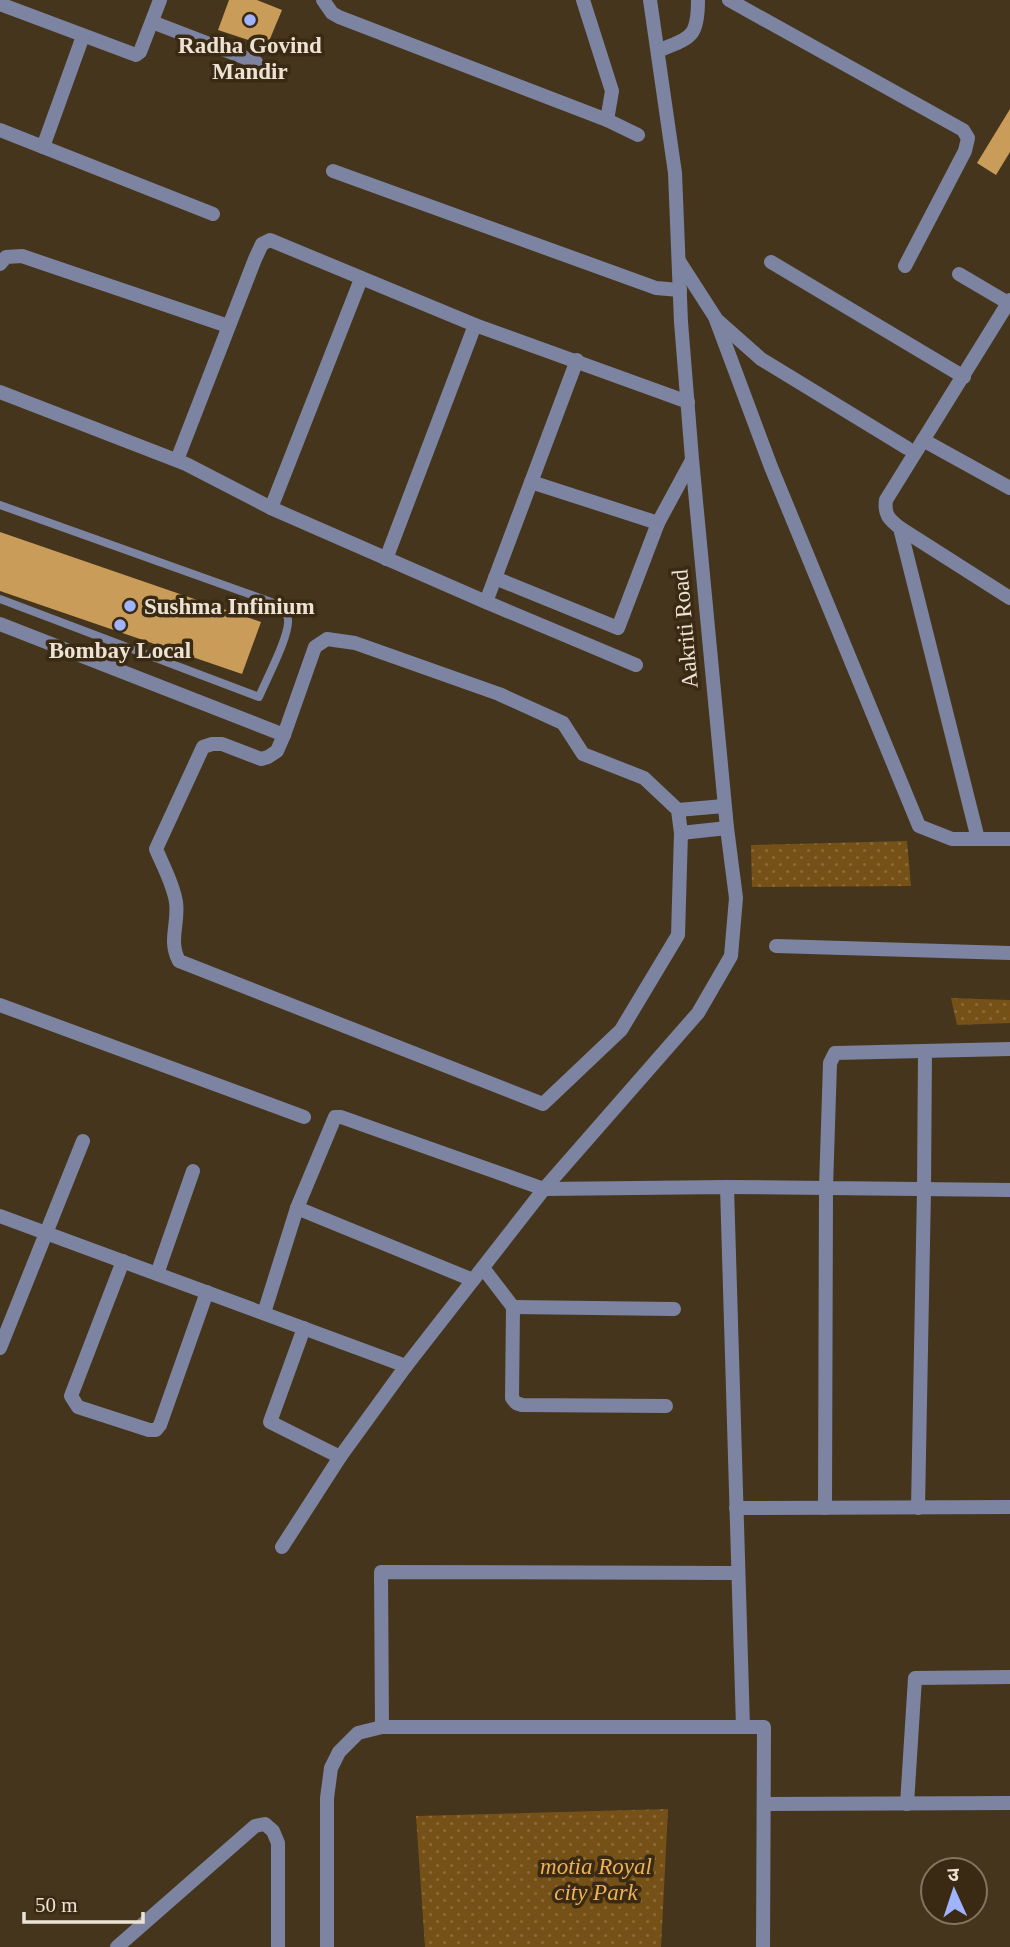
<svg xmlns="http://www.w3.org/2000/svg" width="1010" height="1947" font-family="'Times New Roman','Noto Sans Devanagari',serif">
  <defs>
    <pattern id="park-dots" width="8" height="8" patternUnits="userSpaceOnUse" patternTransform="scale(1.75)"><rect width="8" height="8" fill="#755117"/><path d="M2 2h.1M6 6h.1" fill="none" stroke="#896a38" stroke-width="1.8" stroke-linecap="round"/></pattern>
  </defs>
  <rect width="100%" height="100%" fill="#45351d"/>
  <g fill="url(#park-dots)">
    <polygon points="907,841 911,886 752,887 751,845"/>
    <polygon points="951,998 1010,1000 1010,1023 957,1025"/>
    <polygon points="668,1809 661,1947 425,1947 416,1816"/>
  </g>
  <g fill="#c99c5a">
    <polygon points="229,0 257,0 282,10 267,46 218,30"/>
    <polygon points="1010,109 1010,152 996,175 977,163"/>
    <polygon points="0,532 261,622 242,674 0,591"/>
  </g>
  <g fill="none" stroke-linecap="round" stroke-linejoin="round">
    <path stroke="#7c84a1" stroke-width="8" d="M0 505 274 603C281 608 287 611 288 619 290 635 266 680 259 697L0 599"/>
    <g stroke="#7c84a1" stroke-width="14">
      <polyline points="323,0 332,13 339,17 607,120 638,135"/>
      <polyline points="583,0 612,91 607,120"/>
      <polyline points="729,0 963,130 968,138 965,151 905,266"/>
      <polyline points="0,4 136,55 140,52 160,0"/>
      <polyline points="152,22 256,62"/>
      <path d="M658 51C690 37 698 39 698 0"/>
      <polyline points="0,130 213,214"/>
      <polyline points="43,147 83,36"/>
      <polyline points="333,171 656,288 680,290"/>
      <polyline points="679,261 715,317 771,467 919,826 952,839 1010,839"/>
      <polyline points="771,262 964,377"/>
      <polyline points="0,264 6,257 22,256 228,326"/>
      <polyline points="959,274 1010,304"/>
      <polyline points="717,320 761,359 907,448"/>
      <polyline points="0,392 186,464 271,508 486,602 636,665"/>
      <polyline points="923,440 1010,488"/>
      <polyline points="177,460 255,259 262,244 270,240 475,325 688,402"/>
      <polyline points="531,482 658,523"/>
      <polyline points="271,508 361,279"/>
      <polyline points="900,528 1010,598"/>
      <polyline points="386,559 475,325"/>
      <polyline points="495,578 618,628 658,523 692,460"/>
      <polyline points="486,602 577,360"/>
      <polyline points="0,624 284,735"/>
      <path d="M327 639 355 643 499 694 563 723 583 754 644 778 678 810 681 833 678 935 621 1030 543 1104 179 961C168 941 179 924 176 902 173 883 163 866 156 849L203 747 212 744H222L261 759 268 757 277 751 284 735 315 647Z"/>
      <polyline points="678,810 724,806"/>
      <polyline points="681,833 727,828"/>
      <path d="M978 839 900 528C889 519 884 515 886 500L1010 300"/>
      <polyline points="776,946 1010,953"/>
      <polyline points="0,1005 304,1117"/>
      <polyline points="1010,1049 835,1053 830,1063 826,1188 1010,1190"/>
      <polyline points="727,1187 826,1188 825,1508"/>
      <polyline points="297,1208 473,1280"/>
      <polyline points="0,1216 406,1366"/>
      <polyline points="123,1261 71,1396 78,1407 149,1430 156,1430 160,1425 207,1292"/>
      <polyline points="483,1268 513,1307 512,1398 516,1403 522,1405 666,1406"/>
      <polyline points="157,1274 193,1171"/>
      <polyline points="513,1307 674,1309"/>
      <polyline points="264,1313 297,1208 335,1117 341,1117 544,1189 698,1013 731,956 736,898 727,828 692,459 681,322 675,173 650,0"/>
      <polyline points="304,1328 270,1422 340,1457"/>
      <polyline points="0,1348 83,1141"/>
      <polyline points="736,1508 1010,1507"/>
      <polyline points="918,1508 924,1190 925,1051"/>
      <polyline points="282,1547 340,1457 406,1366 544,1189 727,1187 743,1727"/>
      <polyline points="382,1727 381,1572 738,1573"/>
      <polyline points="765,1804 1010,1803"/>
      <polyline points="907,1804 915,1678 1010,1677"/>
      <polyline points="117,1947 255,1826 265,1824 273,1831 278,1843 278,1947"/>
      <polyline points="327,1947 327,1798 331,1768 339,1752 358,1733 382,1727 764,1727 763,1947"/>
    </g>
  </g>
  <g fill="#a0b3fd" stroke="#3a2a13" stroke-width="2.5">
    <circle cx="250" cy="20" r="7"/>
    <circle cx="130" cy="606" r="7"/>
    <circle cx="120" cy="625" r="7"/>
  </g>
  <g text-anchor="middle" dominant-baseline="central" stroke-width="7" stroke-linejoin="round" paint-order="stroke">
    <g font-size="23" font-weight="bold" fill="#ede3d5" stroke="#3a2a13">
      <text x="250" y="45">Radha Govind<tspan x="250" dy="26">Mandir</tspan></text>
      <text x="144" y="606" text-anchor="start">Sushma Infinium</text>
      <text x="120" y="650">Bombay Local</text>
    </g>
    <g font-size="23" fill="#ede3d5" stroke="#3a2a13">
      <text transform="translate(685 629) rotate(-95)">Aakriti Road</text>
    </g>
    <g font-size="23" font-style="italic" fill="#eeb256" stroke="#3a2a13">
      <text x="596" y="1866">motia Royal<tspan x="596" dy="26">city Park</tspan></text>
    </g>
  </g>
  <g transform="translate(954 1891) rotate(357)"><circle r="33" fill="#3a2a13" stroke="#827461" stroke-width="2"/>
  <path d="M0-5L12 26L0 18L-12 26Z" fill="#a0b3fd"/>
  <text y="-10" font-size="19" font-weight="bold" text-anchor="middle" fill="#ede3d5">उ</text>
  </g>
  <path d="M24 1912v10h119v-10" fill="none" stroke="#ede3d5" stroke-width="3.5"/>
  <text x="35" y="1912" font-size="21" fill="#ede3d5" stroke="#3a2a13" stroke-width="5" paint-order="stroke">50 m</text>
</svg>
